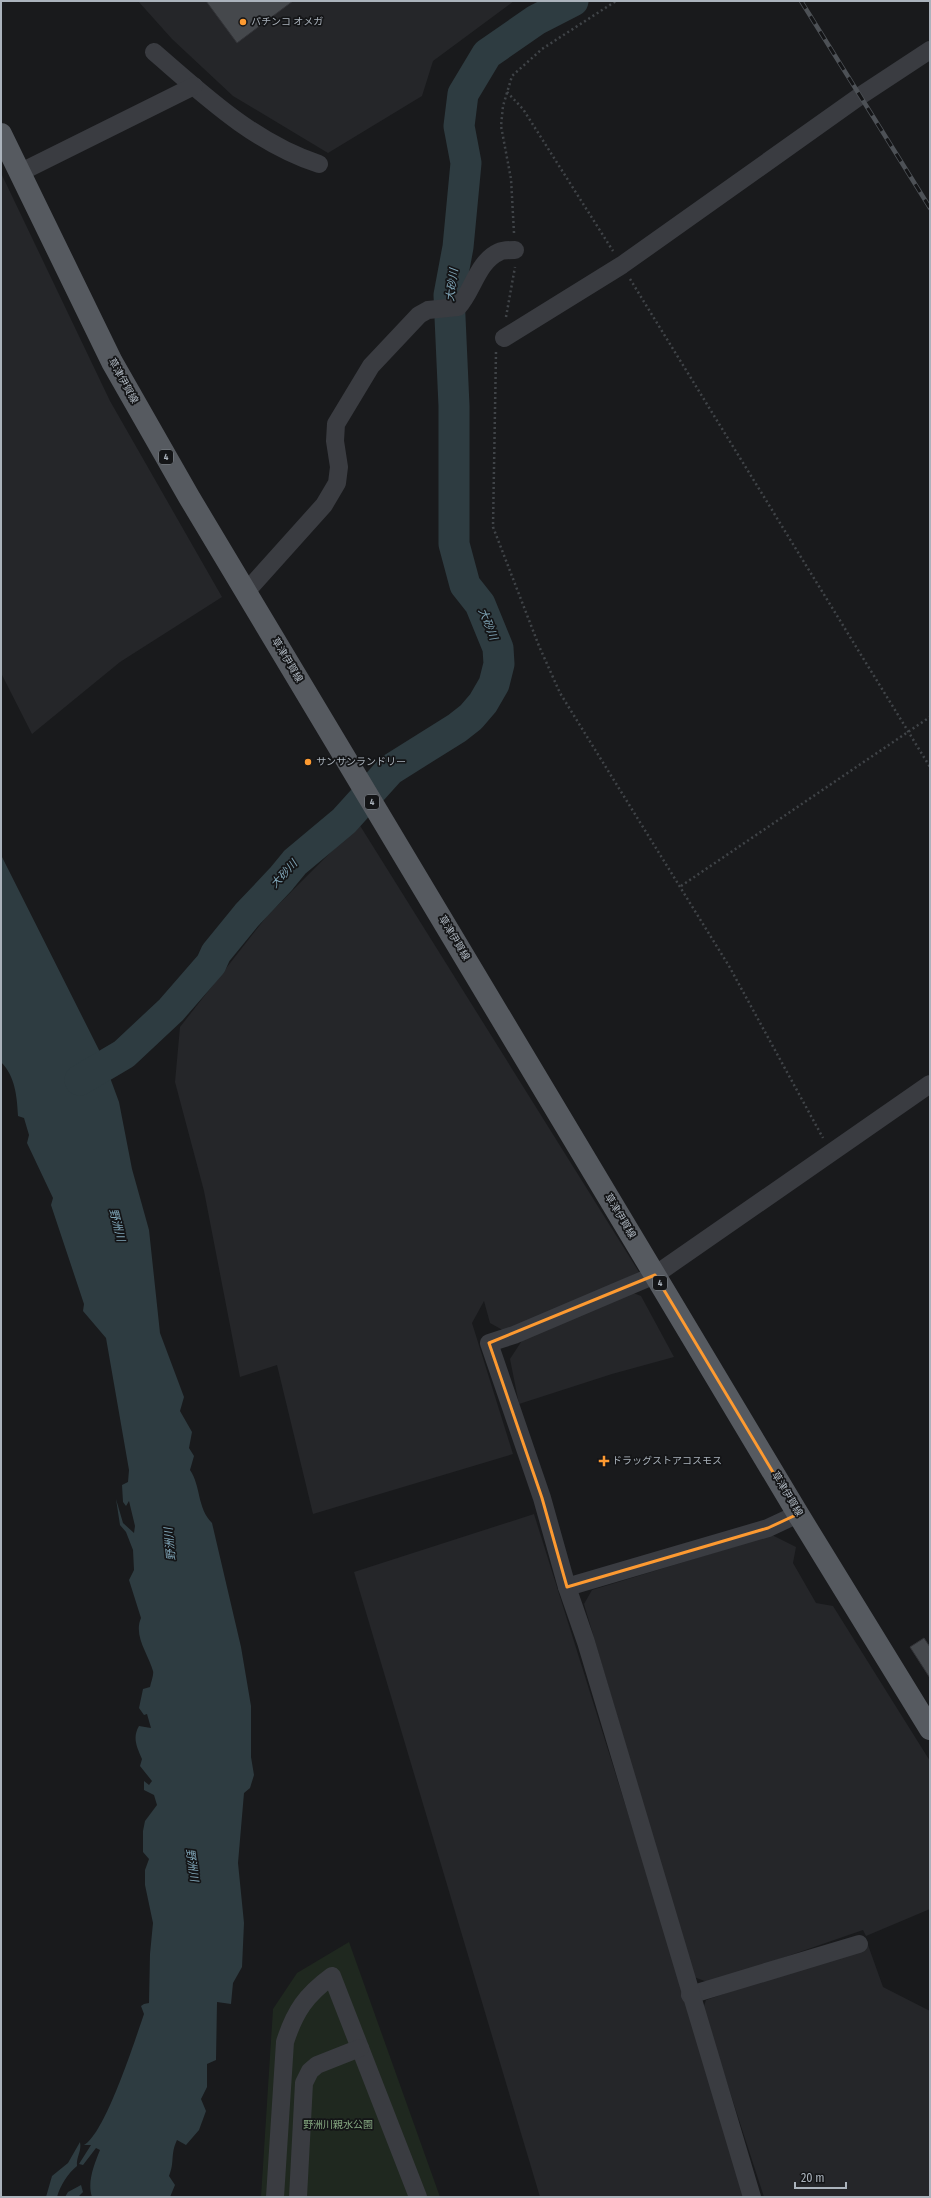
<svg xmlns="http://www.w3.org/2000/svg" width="931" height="2198" font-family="'Fira Sans Condensed','Noto Sans JP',sans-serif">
  <rect width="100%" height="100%" fill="#191a1c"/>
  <g fill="#252629">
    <polygon points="138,1 514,1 433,61 422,96 328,153 233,96 172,39"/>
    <polygon points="1,173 110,401 222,597 120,662 32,734 1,673"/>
    <polygon points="359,824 639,1272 508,1333 490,1323 484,1301 472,1323 513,1454 313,1514 277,1365 240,1377 204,1191 175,1082 180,1027 267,916"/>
    <polygon points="631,1292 641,1296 674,1357 612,1374 519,1404 510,1359 523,1339"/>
    <polygon points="534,1514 653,1893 746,2197 540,2197 354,1572"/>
    <polygon points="772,1535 796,1547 793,1563 816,1603 833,1606 930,1761 930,1909 866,1936 863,1930 710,1983 694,1977 584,1604 592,1590"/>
    <polygon points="868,1945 883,1987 930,2011 930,2197 764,2197 703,2009 706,2000"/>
  </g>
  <polygon fill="#1f281f" points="349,1942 440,2197 261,2197 273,2009 297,1973"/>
  <g fill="#2e3c41">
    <path d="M1 855 102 1056 119 1102 132 1169 149 1230 160 1333 184 1397 180 1411 192 1432 189 1448 194 1456 190 1470C201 1486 197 1508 212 1523L241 1647 251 1706V1757L254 1775 250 1788 244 1793 238 1863 244 1923 242 1967 233 1983 231 2004 217 2002 216 2060 207 2064V2087L201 2099 206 2111 199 2130 186 2145 177 2140C170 2155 175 2161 169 2176L175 2185 170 2197H92C87 2182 94 2165 100 2150L96 2148 83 2165 79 2164 91 2145H84C105 2134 135 2040 144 2014L141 2006 144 2004 149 2003 150 1954 153 1923 145 1885V1870L149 1859 143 1852V1831L145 1821 157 1805 154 1795 144 1790V1781L149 1785 152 1781 140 1766 142 1759C137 1747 132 1738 139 1726L151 1728 147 1714 144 1715 139 1708 143 1689 150 1687C151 1682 154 1675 153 1671 149 1655 133 1636 141 1618L129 1580 134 1570 133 1550 126 1532 120 1525 116 1499 123 1523 134 1533 135 1526 129 1501 126 1506 123 1502 122 1485 128 1482 129 1470 106 1338 83 1311 84 1304 51 1205 53 1198 27 1143 29 1135 24 1118 18 1116C17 1096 15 1076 1 1062Z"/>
    <path d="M80 2142C82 2151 76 2157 77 2166 68 2173 60 2186 57 2197H46L52 2176 68 2163Z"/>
    <polygon points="81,2185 83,2192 78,2197 65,2197 68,2192"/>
  </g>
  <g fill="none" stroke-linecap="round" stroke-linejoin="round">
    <polyline stroke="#2e3c41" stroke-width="31" points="80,1080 124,1054 171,1010 211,964 216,953 247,915 281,879 295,862 344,821 390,770 457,728 471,717 483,703 494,684 499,664 498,648 480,604 465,585 454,544 454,406 449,295 458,247 466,163 459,126 463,94 487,54 536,20 573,1"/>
  </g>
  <g fill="#45484c" stroke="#333438">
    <polygon points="206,1 293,1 237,43"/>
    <polygon points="924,1638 930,1647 930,1678 910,1647"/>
  </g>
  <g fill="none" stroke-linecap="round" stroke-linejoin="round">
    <g stroke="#404448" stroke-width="2.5" stroke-dasharray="2 3" stroke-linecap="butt">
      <polyline points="507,92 523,109 613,251"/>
      <polyline points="514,233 511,179 501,126 503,106 512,76 542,49 616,1"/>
      <polyline points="630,279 930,767"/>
      <polyline points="506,317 515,267"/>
      <polyline points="496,352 493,527 539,646 560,693 729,966 823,1138"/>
      <polyline points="681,886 930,717"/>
    </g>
    <g stroke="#3a3c41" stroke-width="18">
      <path d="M154 52C204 95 254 143 319 164"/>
      <polyline points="19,173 194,86"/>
      <polyline points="504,338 622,265 860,96 930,50"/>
      <path d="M246 592 324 505 337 483 339 467 335 441 336 424 371 366 419 315 428 310 458 307C473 291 477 262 499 252 503 250 510 250 515 250"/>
      <polyline points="567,1587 768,1528 798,1514"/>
      <polyline points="690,1995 859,1944"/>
      <path d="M275 2197 285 2042C295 2011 306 1995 332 1976L418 2197"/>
      <polyline points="298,2197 304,2083 310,2071 317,2065 360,2048"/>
      <polyline points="752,2197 586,1642 567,1587 542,1498 489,1343 514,1335 655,1275 930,1084"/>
    </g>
    <polyline stroke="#565a60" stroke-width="22" points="1,134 112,362 189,497 798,1514 930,1729"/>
    <defs>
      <polyline id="rail" points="801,1 930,208"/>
    </defs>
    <use href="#rail" stroke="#4d5156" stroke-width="4.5"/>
    <use href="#rail" stroke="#141517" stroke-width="3" stroke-dasharray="9" stroke-linecap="butt"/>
  </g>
  <path fill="none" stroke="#fd9a31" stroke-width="3" stroke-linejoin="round" d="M655 1275 798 1514 768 1528 567 1587 542 1498 489 1343Z"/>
  <g fill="#fd9a31" stroke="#141517" stroke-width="1.5">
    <circle cx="243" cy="22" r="4"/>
    <circle cx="308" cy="762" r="4"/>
    <path d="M602 1455h4v4h4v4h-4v4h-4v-4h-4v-4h4z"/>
  </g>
  <g text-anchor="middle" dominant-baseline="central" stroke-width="3.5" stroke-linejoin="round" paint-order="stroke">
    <g fill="#141517" stroke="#7e848a" stroke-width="1">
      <rect x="159" y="450" width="14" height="14" rx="3"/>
      <rect x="365" y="795" width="14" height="14" rx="3"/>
      <rect x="653" y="1276" width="14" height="14" rx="3"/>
    </g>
    <g font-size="9" font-weight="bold" fill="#abb3bc">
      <text x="166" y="457">4</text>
      <text x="372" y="802">4</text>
      <text x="660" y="1283">4</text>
    </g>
    <g font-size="10" fill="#abb3bc" stroke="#141517" text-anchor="start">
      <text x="251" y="22">パチンコ オメガ</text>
      <text x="316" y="762">サンサンランドリー</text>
      <text x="612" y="1461">ドラッグストアコスモス</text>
    </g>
    <g font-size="10" fill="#abb3bc" stroke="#141517">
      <text transform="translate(123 381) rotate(61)">草津伊賀線</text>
      <text transform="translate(287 660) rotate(59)">草津伊賀線</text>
      <text transform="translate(454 938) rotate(59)">草津伊賀線</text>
      <text transform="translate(620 1216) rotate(59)">草津伊賀線</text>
      <text transform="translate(787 1494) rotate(59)">草津伊賀線</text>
    </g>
    <g font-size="10" fill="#85a881" stroke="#141517">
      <text x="338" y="2125">野洲川親水公園</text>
    </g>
    <g font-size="11" font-style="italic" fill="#81a7b9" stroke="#141517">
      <text transform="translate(452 285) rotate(-83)">大砂川</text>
      <text transform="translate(488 624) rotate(68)">大砂川</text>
      <text transform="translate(284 874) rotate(-47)">大砂川</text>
      <text transform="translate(117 1225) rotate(76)">野洲川</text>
      <text transform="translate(170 1544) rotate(-95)">野洲川</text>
      <text transform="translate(192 1865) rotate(82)">野洲川</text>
    </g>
  </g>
  <rect width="931" height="2198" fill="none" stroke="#abb3bc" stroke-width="4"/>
  <path d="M795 2182v6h51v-6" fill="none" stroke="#abb3bc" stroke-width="2"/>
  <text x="801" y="2182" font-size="12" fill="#abb3bc" stroke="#141517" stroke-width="3" paint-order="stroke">20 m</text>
</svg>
